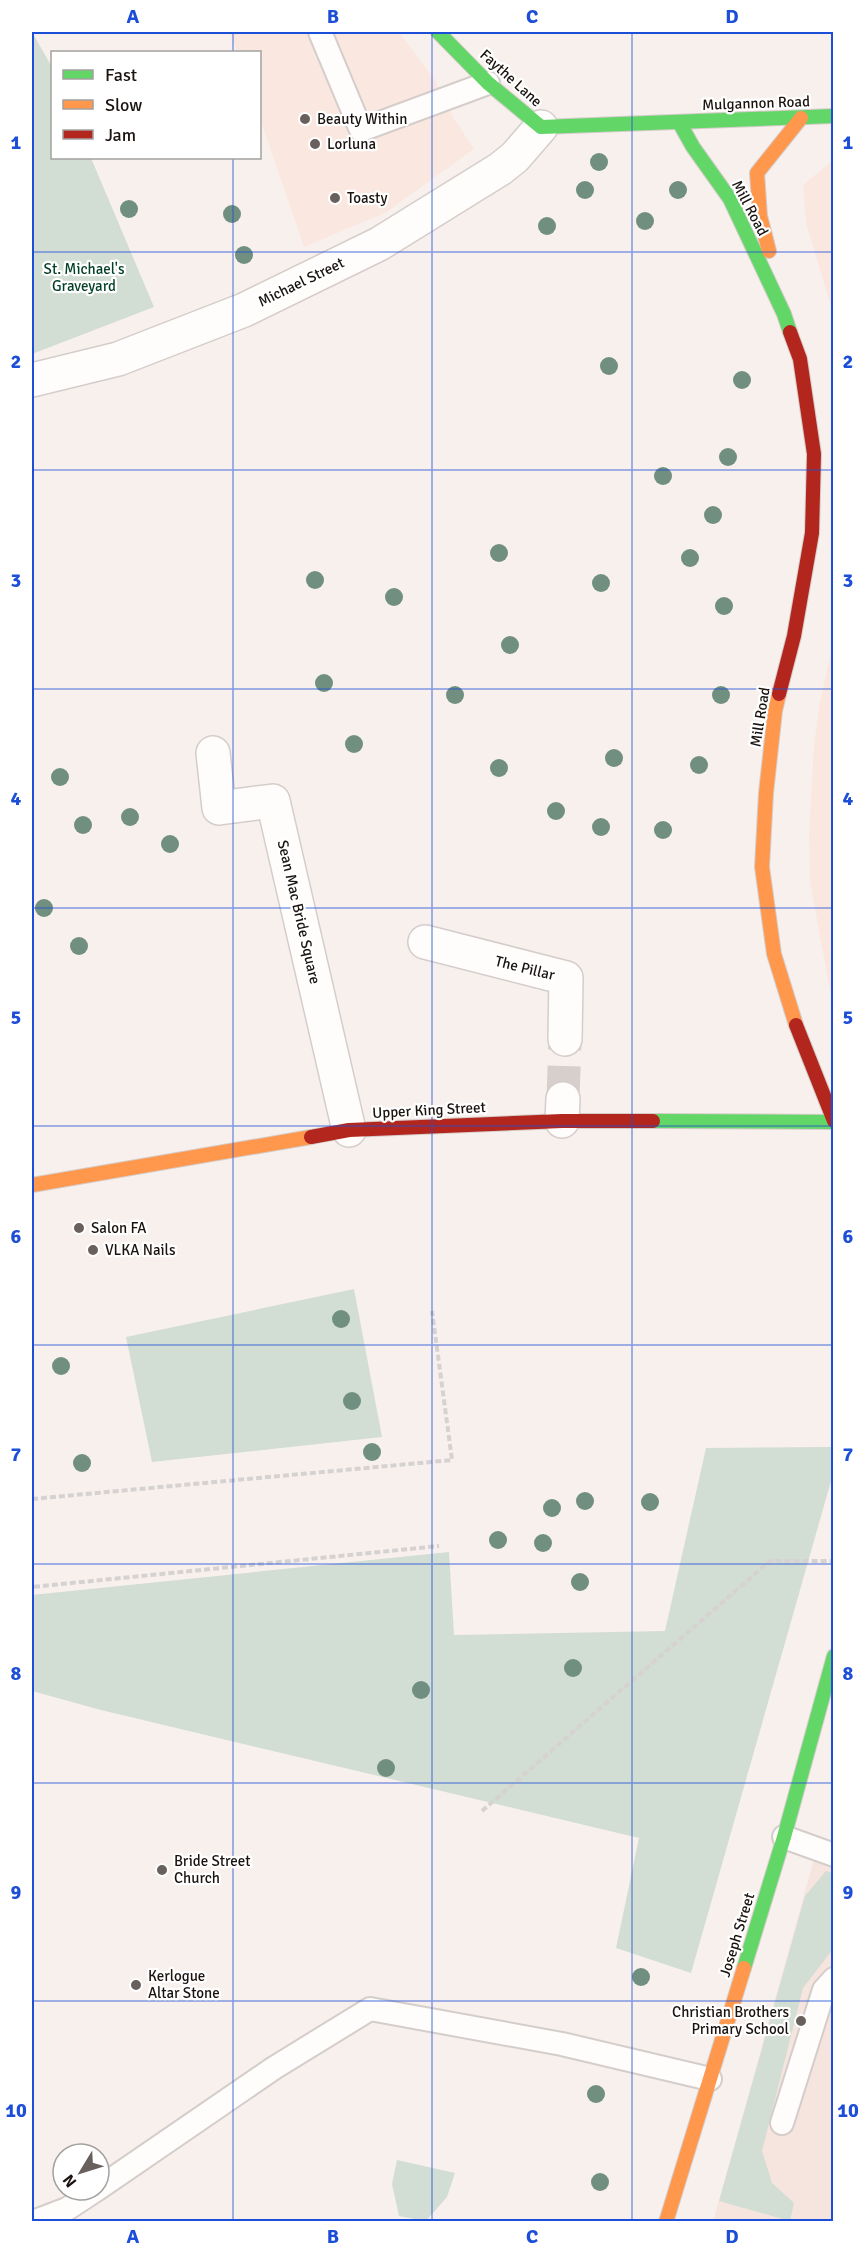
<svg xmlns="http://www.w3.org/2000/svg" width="865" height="2253" font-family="Signika,sans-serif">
  <rect width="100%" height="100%" fill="#f8f0ed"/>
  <g fill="#fae8e0">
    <polygon points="230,32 399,32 436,82 453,117 474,149 385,213 304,247 260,119 260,52 237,52"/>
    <polygon points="833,160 834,160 833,313 806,223 803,185"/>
    <polygon points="833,642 834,1007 833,1007 810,882 809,835 814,743 820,702"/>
  </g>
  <polygon fill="#f6e4de" points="819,1841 833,1842 833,2221 713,2222"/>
  <g fill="#d2ddd3">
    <polygon points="32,32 52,67 52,158 91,158 154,307 32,354"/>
    <polygon points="354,1289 382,1437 152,1462 126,1337"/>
    <polygon points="833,1447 833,1474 691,1973 616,1948 639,1838 101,1710 32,1691 32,1595 449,1552 454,1635 665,1631 706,1448"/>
    <polygon points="826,1871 833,1873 833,1949 803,1988 762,2151 772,2183 794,2203 790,2221 719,2201 805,1896"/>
    <polygon points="397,2160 455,2173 447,2197 426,2221 399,2216 392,2184"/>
  </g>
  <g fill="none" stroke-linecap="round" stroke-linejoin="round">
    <polyline stroke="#d7cfcc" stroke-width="33" stroke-dasharray="33 16" stroke-linecap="butt" points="563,1099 565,1039"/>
    <defs>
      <g id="lane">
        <polyline points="320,32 361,130 488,83"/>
        <polyline points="784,1837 834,1855"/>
        <polyline points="782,2123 824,1990 834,1979"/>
        <polyline points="99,2188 274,2068 370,2009 562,2044 710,2079"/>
        <polyline points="33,2222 67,2209 96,2190"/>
      </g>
      <g id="street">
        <polyline points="32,380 118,359 244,310 379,244 500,169 515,157 541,127"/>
        <polyline points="213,753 219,808 273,801 349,1130"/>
        <polyline points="425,942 566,978 565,1039"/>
        <polyline points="562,1121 563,1099"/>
      </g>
      <g id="fast">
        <polyline points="438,32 488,83 541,127 834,116"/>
        <polyline points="679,122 693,147 730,199 784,314 790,332"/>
        <polyline points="653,1121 834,1122"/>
        <polyline points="744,1968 784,1837 834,1656"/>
      </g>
      <g id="slow">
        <polyline points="769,251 760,216 757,173 801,118"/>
        <polyline points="779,694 775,711 766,793 762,867 774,954 796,1025"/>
        <polyline points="32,1185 311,1137"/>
        <polyline points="666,2222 744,1968"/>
      </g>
      <g id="jam">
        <polyline points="779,694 794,636 812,533 814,454 800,359 790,332"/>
        <polyline points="796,1025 834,1121"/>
        <polyline points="311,1137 349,1130 562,1121 653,1121"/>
      </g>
    </defs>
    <use href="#lane" stroke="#d5cdca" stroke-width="26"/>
    <use href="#street" stroke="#d5cdca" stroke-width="36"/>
    <use href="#fast" stroke="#d5cdca" stroke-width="16"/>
    <use href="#slow" stroke="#d5cdca" stroke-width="16"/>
    <use href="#jam" stroke="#d5cdca" stroke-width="16"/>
    <g stroke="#d5d2d1" stroke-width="4" stroke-dasharray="6 3" stroke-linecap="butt">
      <polyline points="32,1499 452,1460 432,1311"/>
      <polyline points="32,1594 32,1587 439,1546"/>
      <polyline points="482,1811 770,1561 834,1561"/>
    </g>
    <use href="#lane" stroke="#fefdfc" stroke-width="22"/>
    <use href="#street" stroke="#fefdfc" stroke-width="33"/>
    <use href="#fast" stroke="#63d668" stroke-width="14"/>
    <use href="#slow" stroke="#ff974d" stroke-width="14"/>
    <use href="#jam" stroke="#b3261e" stroke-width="14"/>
  </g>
  <g fill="#718f80">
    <circle cx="599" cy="162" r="9"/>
    <circle cx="585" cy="190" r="9"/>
    <circle cx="678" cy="190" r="9"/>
    <circle cx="129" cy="209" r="9"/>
    <circle cx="232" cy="214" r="9"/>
    <circle cx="645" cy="221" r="9"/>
    <circle cx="547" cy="226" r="9"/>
    <circle cx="244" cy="255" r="9"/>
    <circle cx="609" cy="366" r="9"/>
    <circle cx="742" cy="380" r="9"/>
    <circle cx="728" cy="457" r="9"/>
    <circle cx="663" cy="476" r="9"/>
    <circle cx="713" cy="515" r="9"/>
    <circle cx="499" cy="553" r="9"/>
    <circle cx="690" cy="558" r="9"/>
    <circle cx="315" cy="580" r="9"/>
    <circle cx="601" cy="583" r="9"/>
    <circle cx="394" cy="597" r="9"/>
    <circle cx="724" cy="606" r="9"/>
    <circle cx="510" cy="645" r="9"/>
    <circle cx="324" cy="683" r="9"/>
    <circle cx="455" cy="695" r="9"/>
    <circle cx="721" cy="695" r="9"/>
    <circle cx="354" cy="744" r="9"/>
    <circle cx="614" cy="758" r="9"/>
    <circle cx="699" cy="765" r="9"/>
    <circle cx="499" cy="768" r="9"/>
    <circle cx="60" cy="777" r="9"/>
    <circle cx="556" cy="811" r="9"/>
    <circle cx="130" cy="817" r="9"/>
    <circle cx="83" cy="825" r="9"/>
    <circle cx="601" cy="827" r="9"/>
    <circle cx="663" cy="830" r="9"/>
    <circle cx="170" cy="844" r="9"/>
    <circle cx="44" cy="908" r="9"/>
    <circle cx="79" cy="946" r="9"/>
    <circle cx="341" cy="1319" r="9"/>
    <circle cx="61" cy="1366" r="9"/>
    <circle cx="352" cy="1401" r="9"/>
    <circle cx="372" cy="1452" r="9"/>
    <circle cx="82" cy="1463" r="9"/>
    <circle cx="585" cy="1501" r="9"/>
    <circle cx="650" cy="1502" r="9"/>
    <circle cx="552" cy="1508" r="9"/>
    <circle cx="498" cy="1540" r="9"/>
    <circle cx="543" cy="1543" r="9"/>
    <circle cx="580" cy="1582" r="9"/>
    <circle cx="573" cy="1668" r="9"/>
    <circle cx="421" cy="1690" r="9"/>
    <circle cx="386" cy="1768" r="9"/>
    <circle cx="641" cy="1977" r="9"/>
    <circle cx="596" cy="2094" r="9"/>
    <circle cx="600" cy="2182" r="9"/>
  </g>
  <path fill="none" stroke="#1d4ed8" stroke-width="1.5" stroke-opacity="0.55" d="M233 32V52M432 32V2222M632 32V2222M233 158V2222M32 252H834M32 470H834M32 689H834M32 908H834M32 1126H834M32 1345H834M32 1564H834M32 1783H834M32 2001H834"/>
  <g fill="#68605d" stroke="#fff" stroke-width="2">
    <circle cx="305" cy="119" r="6"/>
    <circle cx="315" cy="144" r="6"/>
    <circle cx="335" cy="198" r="6"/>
    <circle cx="79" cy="1228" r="6"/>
    <circle cx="93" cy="1250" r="6"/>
    <circle cx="162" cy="1870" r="6"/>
    <circle cx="136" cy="1985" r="6"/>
    <circle cx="801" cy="2021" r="6"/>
  </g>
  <g text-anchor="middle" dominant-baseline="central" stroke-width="4.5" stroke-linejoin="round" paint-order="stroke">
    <g font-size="15" fill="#1a130f" stroke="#fff">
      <text transform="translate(511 78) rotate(42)">Faythe Lane</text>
      <text transform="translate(756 103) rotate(-2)">Mulgannon Road</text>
      <text transform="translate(750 208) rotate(62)">Mill Road</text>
      <text transform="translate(301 282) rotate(-26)">Michael Street</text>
      <text transform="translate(760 717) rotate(-81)">Mill Road</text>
      <text transform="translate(299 912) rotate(77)">Sean Mac Bride Square</text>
      <text transform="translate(525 968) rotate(14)">The Pillar</text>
      <text transform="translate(429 1110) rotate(-3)">Upper King Street</text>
      <text transform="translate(737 1935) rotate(-73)">Joseph Street</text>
    </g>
    <g font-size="15" fill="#1a130f" stroke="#fff" text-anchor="start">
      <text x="317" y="119">Beauty Within</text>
      <text x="327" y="144">Lorluna</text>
      <text x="347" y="198">Toasty</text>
      <text x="91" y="1228">Salon FA</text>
      <text x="105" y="1250">VLKA Nails</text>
      <text x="174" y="1861">Bride Street<tspan x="174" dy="17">Church</tspan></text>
      <text x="148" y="1976">Kerlogue<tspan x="148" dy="17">Altar Stone</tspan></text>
      <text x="789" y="2012" text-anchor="end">Christian Brothers<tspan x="789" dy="17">Primary School</tspan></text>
    </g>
    <g font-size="15" fill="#033f27" stroke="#fff">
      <text x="84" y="269">St. Michael's<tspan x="84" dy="17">Graveyard</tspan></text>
    </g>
  </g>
  <rect width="865" height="2253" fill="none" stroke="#ffffff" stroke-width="66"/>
  <rect x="51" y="51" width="210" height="108" fill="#ffffff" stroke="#a3a19f" stroke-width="1.5"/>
  <rect x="63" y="70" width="30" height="9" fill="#63d668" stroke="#a3a19f" stroke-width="1.5"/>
  <text x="105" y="81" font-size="18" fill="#1a130f">Fast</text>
  <rect x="63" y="100" width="30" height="9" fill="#ff974d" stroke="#a3a19f" stroke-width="1.5"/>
  <text x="105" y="111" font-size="18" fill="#1a130f">Slow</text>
  <rect x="63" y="130" width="30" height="9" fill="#b3261e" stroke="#a3a19f" stroke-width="1.5"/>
  <text x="105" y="141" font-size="18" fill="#1a130f">Jam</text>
  <g transform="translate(81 2172) rotate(232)"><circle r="28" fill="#ffffff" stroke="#a3a19f" stroke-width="1.5"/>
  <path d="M0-4.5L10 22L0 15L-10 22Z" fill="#68605d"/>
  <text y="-9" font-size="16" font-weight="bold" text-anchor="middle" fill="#1a130f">N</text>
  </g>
  <rect x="33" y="33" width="799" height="2187" fill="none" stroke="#1d4ed8" stroke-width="2"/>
  <g font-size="20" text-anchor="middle" font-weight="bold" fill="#1d4ed8">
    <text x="133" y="23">A</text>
    <text x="333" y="23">B</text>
    <text x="532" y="23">C</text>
    <text x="732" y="23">D</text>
    <text x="16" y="149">1</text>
    <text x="848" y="149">1</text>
    <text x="16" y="368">2</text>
    <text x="848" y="368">2</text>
    <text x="16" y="587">3</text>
    <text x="848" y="587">3</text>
    <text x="16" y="805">4</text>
    <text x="848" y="805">4</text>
    <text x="16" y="1024">5</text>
    <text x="848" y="1024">5</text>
    <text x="16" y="1243">6</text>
    <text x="848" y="1243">6</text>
    <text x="16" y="1461">7</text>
    <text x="848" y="1461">7</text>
    <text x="16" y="1680">8</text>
    <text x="848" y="1680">8</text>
    <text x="16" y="1899">9</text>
    <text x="848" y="1899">9</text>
    <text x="16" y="2117">10</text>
    <text x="848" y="2117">10</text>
    <text x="133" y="2243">A</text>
    <text x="333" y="2243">B</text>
    <text x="532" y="2243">C</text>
    <text x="732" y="2243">D</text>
  </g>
</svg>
